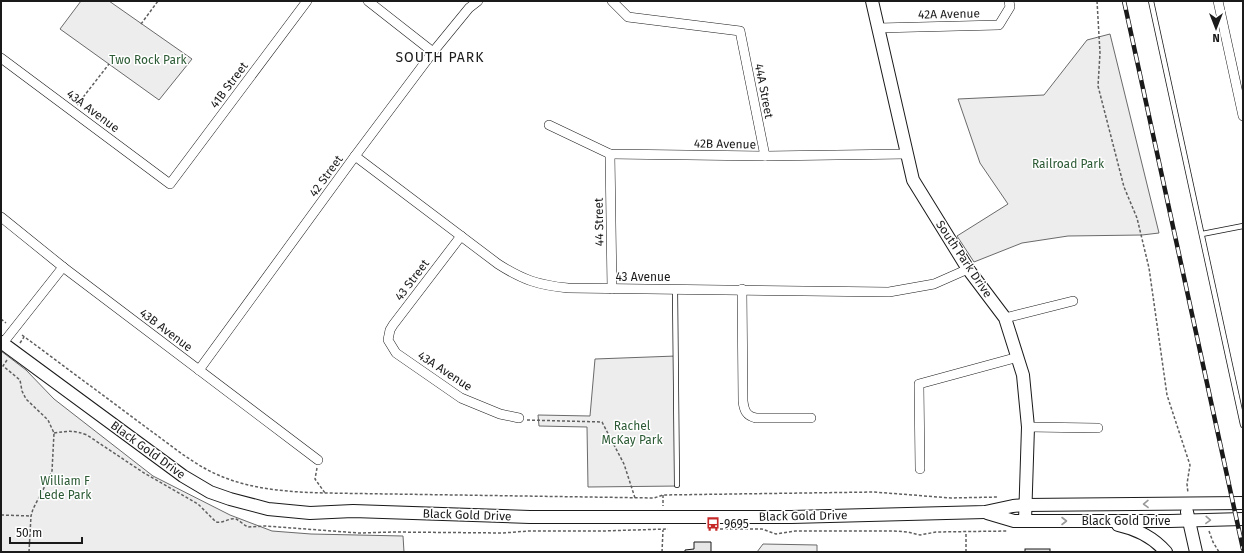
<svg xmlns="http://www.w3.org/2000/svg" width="1244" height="553" font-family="'Fira Sans',sans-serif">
  <rect width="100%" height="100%" fill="#fff"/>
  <g fill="#ededed" stroke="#6a6a6a">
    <polygon points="81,1 109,1 192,59 159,100 60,29"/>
    <polygon points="1110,34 1159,233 1142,235 1068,236 1022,243 974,262 957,236 1008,204 980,163 958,99 1044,95 1087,40"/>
    <polygon points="1,351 26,370 54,399 153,476 230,515 272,531 311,534 403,536 404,552 1,552"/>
    <polygon points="676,356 679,486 588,487 587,427 539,426 538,415 590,416 595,359"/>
    <polygon points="763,544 817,545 817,552 757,552"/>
  </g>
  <g fill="#e6e6e6" stroke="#1a1a1a">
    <polygon points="694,542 711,542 711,552 685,552 685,550 694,549"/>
    <rect x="1025" y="549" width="25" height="3"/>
  </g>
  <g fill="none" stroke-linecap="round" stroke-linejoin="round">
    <defs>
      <g id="lane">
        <polyline points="1151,1 1243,425"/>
        <polyline points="1202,234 1243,226"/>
        <polyline points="675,289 677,485"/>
      </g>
      <g id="street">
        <polyline points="368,1 433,52"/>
        <polyline points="612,1 628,17 740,31 765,156"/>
        <polyline points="1218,1 1243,116"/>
        <polyline points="878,28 999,25 1010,7 1009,1"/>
        <polyline points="1,58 170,184 307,1"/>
        <polyline points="549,125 610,154 765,156 907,154"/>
        <polyline points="610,154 612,289"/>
        <path d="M355 156 498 264C523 280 538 285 568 288L889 292 934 284 968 269"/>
        <polyline points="1,217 63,267 318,460"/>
        <polyline points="461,236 393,325 390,330 388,340 396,353 461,398 500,414 519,418"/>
        <path d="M742 289 743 401C744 410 746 416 756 418H811"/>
        <polyline points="1005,318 1073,301"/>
        <polyline points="3,343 63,267"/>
        <polyline points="199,370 355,156 433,52 469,8 478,1"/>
        <polyline points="1028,427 1098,428"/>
        <polyline points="920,469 919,384 1018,357"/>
      </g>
      <g id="secondary">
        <polyline points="872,1 913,180 968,269 1005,318 1023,375 1028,427 1025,521"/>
        <polyline points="1,342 183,476 210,492 230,499 268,509 310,513 353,511 530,517 791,517 985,512 1013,506 1025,505 1243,503"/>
        <polyline points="1187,512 1196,552"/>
        <polyline points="987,513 1014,521 1170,521 1243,519"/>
        <path d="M1118 525C1136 529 1154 538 1166 552"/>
      </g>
    </defs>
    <use href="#lane" stroke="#1a1a1a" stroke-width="6"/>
    <use href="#street" stroke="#1a1a1a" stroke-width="10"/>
    <use href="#secondary" stroke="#1a1a1a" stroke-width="14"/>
    <g stroke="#5f5f5f" stroke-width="1.5" stroke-dasharray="3 2" stroke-linecap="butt">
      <polyline points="1097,1 1100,53 1098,86 1124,187 1137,218 1149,268 1167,395 1190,465 1187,484 1188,493"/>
      <polyline points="141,24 158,1"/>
      <polyline points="77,105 109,64"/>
      <polyline points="1,319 6,323"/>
      <path d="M22 335 182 454C190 459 198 465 206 469 242 489 285 492 325 493L654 498 663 495 874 492 951 498 998 497"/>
      <polyline points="20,343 24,337"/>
      <polyline points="7,360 3,366 20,380 22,391 26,399 48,420 54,433 52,471 47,482 33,509 31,516 29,552"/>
      <polyline points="527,420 602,422 624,464 635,498"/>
      <path d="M54 433C68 431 74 430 87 435L144 473 198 504 216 522C223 524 230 517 236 519 240 521 244 525 248 527L265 526 359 533 393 532 503 533 529 531H602L668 529"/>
      <polyline points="317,468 315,479 325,493"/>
      <polyline points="663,495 663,506"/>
      <polyline points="1,515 31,516"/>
      <polyline points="720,529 762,529 776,534 795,531 894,531 908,532 920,535 936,532 1008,531"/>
      <polyline points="1209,531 1213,542 1219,552"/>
      <polyline points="662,552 663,530"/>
      <polyline points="966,552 966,532"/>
    </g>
    <use href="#lane" stroke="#fff" stroke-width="4.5"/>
    <use href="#street" stroke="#fff" stroke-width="9"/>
    <use href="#secondary" stroke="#fff" stroke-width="12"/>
    <defs>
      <polyline id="rail" points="1124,1 1243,549"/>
    </defs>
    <use href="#rail" stroke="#1a1a1a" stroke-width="4.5"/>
    <use href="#rail" stroke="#fff" stroke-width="3" stroke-dasharray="9" stroke-linecap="butt"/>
  </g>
  <defs><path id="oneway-chevron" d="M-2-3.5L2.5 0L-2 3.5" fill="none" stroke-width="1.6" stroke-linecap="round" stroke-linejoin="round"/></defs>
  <g stroke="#989898">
    <use href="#oneway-chevron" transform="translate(1146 504) rotate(179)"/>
    <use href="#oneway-chevron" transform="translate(1208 520) rotate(2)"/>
    <use href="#oneway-chevron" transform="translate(1064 521)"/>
  </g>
  <defs>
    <symbol id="bus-bare" viewBox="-9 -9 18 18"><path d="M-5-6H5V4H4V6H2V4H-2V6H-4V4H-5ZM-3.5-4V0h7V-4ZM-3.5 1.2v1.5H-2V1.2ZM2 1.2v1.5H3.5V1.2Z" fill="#c62828" stroke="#fff" stroke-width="2.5" paint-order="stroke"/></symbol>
  </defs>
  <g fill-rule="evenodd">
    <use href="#bus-bare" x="703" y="514" width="20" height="20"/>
  </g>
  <g text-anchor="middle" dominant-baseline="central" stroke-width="3" stroke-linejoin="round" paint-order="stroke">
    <g font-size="12" fill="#1a1a1a" stroke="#fff">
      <text transform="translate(949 14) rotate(-1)">42A Avenue</text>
      <text transform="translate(229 85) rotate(-53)">41B Street</text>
      <text transform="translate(764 91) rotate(79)">44A Street</text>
      <text transform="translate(93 111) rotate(37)">43A Avenue</text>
      <text transform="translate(725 144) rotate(1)">42B Avenue</text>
      <text transform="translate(326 176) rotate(-54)">42 Street</text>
      <text transform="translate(599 222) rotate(-91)">44 Street</text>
      <text transform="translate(964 259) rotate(56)">South Park Drive</text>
      <text x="643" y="277">43 Avenue</text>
      <text transform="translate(412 280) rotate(-53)">43 Street</text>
      <text transform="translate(166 330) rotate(37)">43B Avenue</text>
      <text transform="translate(445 371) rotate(33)">43A Avenue</text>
      <text transform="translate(148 450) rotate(36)">Black Gold Drive</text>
      <text transform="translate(467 515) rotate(2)">Black Gold Drive</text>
      <text transform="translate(803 516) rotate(-1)">Black Gold Drive</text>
      <text x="1126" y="521">Black Gold Drive</text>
    </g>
    <g font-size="12" fill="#2b5a34" stroke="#fff">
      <text x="148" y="60">Two Rock Park</text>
      <text x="1068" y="164">Railroad Park</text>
      <text x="632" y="426">Rachel<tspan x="632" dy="14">McKay Park</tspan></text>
      <text x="65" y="481">William F<tspan x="65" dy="14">Lede Park</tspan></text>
    </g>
    <g font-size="12" fill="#1a1a1a" stroke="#fff" text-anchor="start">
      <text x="724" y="524">9695</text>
    </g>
    <g font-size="14" letter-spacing="1" fill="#1a1a1a" stroke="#fff">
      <text x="440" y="57">SOUTH PARK</text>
    </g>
  </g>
  <rect width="1244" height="553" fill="none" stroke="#1a1a1a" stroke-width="4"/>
  <g transform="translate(1216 28) rotate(180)" stroke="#ffffff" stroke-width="3" paint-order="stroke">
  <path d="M0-3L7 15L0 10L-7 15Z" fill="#1a1a1a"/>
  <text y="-6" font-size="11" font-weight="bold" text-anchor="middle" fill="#1a1a1a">N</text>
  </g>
  <path d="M10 537v6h72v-6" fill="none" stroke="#1a1a1a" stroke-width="2"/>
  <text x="16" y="537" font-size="12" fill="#1a1a1a" stroke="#ffffff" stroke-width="3" paint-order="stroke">50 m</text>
</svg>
